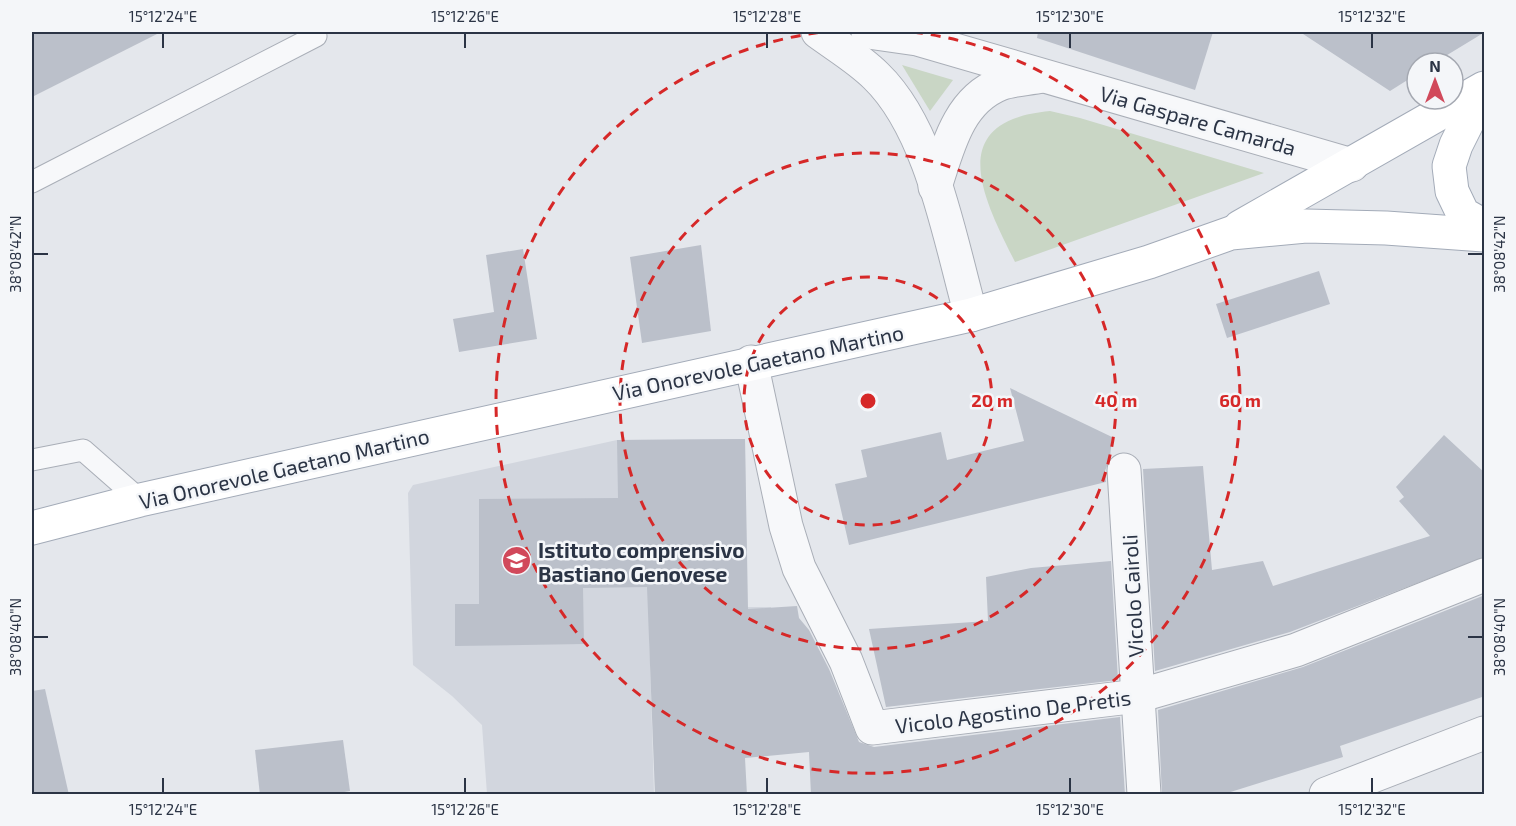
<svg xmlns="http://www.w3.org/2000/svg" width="1516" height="826" font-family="'Exo 2',sans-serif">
  <rect width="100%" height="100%" fill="#e4e7ec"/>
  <polygon fill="#d2d6de" points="745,439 747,607 771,607 771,622 649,628 654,794 487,794 482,725 452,696 413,665 408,493 413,485 617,440"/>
  <g fill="#c9d6c5">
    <polygon points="902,65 953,80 930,111"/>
    <path d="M1050 111 1080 118 1264 173 1015 262C983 198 943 121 1050 111Z"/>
  </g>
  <g fill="#bbc0ca">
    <polygon points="32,32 161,32 32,97"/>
    <polygon points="1038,32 1213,32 1195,90 1037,38"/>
    <polygon points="1300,32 1485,32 1434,63 1417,63 1417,74 1390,91"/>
    <polygon points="701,245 711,331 642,343 630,257"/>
    <polygon points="523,249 537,339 459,352 453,319 494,312 486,255"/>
    <polygon points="1319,271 1330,304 1227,338 1216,304"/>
    <polygon points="1010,388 1112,437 1110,458 1105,471 1106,482 849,545 835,484 867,477 861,450 941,432 947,460 1024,441"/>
    <polygon points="1444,435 1485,473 1485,557 1290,632 1155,671 1143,469 1203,466 1212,570 1263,561 1273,586 1430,536 1399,501 1404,497 1396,487"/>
    <polygon points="745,439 748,609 797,606 799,618 809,630 829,669 859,742 874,747 1120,717 1125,795 811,795 809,752 745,758 747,795 655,795 647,587 583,588 584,644 455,646 455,604 479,604 479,499 618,498 617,440"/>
    <polygon points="1111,561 1118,680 886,707 869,629 988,621 986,577 1031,568"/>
    <polygon points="1485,595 1485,696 1340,746 1343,757 1221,795 1162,795 1158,710 1303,667"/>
    <polygon points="45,689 69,795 32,795 32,691"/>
    <polygon points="343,740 350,791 327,795 260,795 255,750"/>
  </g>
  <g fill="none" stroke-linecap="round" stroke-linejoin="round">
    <defs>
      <g id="service">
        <polyline points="32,182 316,36"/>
        <polyline points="32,460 83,450 140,500"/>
      </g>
      <g id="minor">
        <path d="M818 32C837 46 859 59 876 76 932 130 950 241 971 315"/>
        <polyline points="868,32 917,39 1352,165"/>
        <path d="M935 187C948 147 958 101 1000 84 1013 79 1029 79 1042 76"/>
        <polyline points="751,362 786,526 799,568 846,661 872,728 1138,696 1296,650 1484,575"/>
        <polyline points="1124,470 1144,794"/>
      </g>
      <polyline id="tertiary" points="1326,794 1484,733"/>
      <g id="primary">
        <polyline points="1484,89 1456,145 1449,166 1452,191 1463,214 1484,226"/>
        <polyline points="1240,227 1484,88"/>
        <polyline points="32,528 140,500 971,315 1149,262 1231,233 1306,226 1386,228 1484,235"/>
      </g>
    </defs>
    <use href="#service" stroke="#a9aeb7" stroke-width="23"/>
    <use href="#minor" stroke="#a9aeb7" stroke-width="35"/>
    <use href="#tertiary" stroke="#a9aeb7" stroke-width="35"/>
    <use href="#primary" stroke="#a3abb8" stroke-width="35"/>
    <use href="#service" stroke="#f7f8fa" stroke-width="21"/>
    <use href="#minor" stroke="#f7f8fa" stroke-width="33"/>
    <use href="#tertiary" stroke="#f7f8fa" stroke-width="33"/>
    <use href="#primary" stroke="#fff" stroke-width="33"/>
  </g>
  <path fill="none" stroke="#2b3445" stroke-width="2" d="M163 33V48M465 33V48M767 33V48M1070 33V48M1372 33V48M33 254H48M1468 254H1483M33 637H48M1468 637H1483M163 778V793M465 778V793M767 778V793M1070 778V793M1372 778V793"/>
  <g fill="none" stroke="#d62828" stroke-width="3" stroke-dasharray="10 8">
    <circle cx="868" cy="401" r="124"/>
    <circle cx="868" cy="401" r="248"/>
    <path d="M913 32A372 372 0 1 1 823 32"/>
  </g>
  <defs>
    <symbol id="school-disc" viewBox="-11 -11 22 22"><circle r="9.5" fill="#d1495b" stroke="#f4f6f9"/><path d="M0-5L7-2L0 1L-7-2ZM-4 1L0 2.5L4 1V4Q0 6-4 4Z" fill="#fff"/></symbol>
  </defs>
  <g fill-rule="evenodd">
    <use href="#school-disc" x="500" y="544" width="33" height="33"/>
  </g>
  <g text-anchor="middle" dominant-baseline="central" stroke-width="5" stroke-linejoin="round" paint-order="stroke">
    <g font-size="21" fill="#2b3445" stroke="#f4f6f9">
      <text transform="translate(1198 120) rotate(16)">Via Gaspare Camarda</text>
      <text transform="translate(758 362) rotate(-12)">Via Onorevole Gaetano Martino</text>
      <text transform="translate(284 468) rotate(-13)">Via Onorevole Gaetano Martino</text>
      <text transform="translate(1132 596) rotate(-93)">Vicolo Cairoli</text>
      <text transform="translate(1013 711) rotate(-7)">Vicolo Agostino De Pretis</text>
    </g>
    <g font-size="21" font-weight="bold" fill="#2b3445" stroke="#f4f6f9" text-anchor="start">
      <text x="538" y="549">Istituto comprensivo<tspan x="538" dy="24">Bastiano Genovese</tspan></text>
    </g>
  </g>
  <circle cx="868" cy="401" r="9" fill="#d62828" stroke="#f4f6f9" stroke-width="3"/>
  <g font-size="18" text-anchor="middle" font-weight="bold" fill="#d62828" stroke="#f4f6f9" stroke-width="5" stroke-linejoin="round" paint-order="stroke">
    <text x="992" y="407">20 m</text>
    <text x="1116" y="407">40 m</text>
    <text x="1240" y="407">60 m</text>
  </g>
  <rect width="1516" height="826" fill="none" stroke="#f4f6f9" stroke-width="66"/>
  <g transform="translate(1435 81)"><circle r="28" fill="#f4f6f9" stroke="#a4a8b1" stroke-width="1.5"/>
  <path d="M0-4.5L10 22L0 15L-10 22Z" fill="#d1495b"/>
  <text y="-9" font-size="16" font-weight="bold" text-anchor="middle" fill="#2b3445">N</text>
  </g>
  <rect x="33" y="33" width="1450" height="760" fill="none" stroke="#2b3445" stroke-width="2"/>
  <g font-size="15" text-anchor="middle" fill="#2b3445">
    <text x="163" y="22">15°12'24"E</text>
    <text x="465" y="22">15°12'26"E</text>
    <text x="767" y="22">15°12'28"E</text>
    <text x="1070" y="22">15°12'30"E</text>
    <text x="1372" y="22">15°12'32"E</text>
    <text transform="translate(16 254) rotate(-90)" y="5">38°08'42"N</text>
    <text transform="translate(1500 254) rotate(-90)" y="5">38°08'42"N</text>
    <text transform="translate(16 637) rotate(-90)" y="5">38°08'40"N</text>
    <text transform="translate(1500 637) rotate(-90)" y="5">38°08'40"N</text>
    <text x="163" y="815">15°12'24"E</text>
    <text x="465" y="815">15°12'26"E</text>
    <text x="767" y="815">15°12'28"E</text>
    <text x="1070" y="815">15°12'30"E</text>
    <text x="1372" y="815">15°12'32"E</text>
  </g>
</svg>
